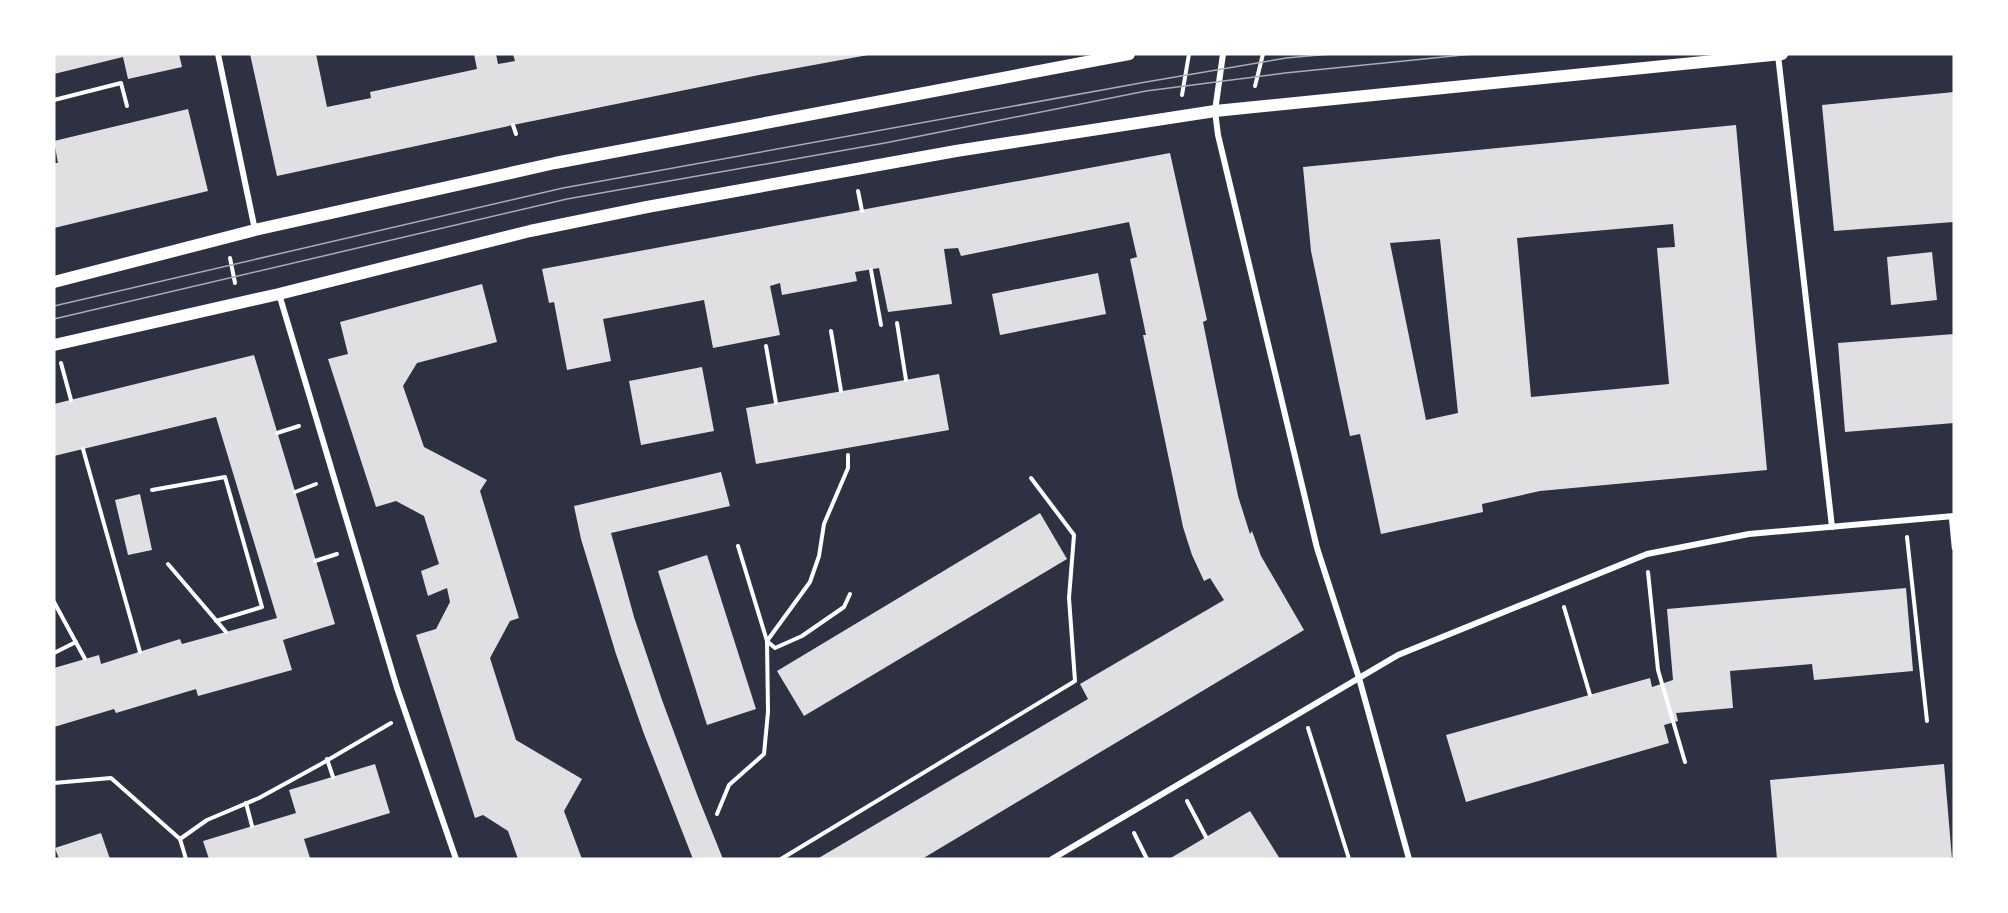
<svg xmlns="http://www.w3.org/2000/svg" width="2008" height="913" font-family="Literata,serif">
  <rect width="100%" height="100%" fill="#2d3142"/>
  <g fill="#e0e0e3" fill-rule="evenodd">
    <polygon points="54,54 179,54 182,67 128,79 123,57 54,74"/>
    <polygon points="250,54 316,54 327,107 371,98 370,92 477,69 474,54 496,54 498,64 515,61 513,54 868,55 759,75 513,125 277,176"/>
    <polygon points="1954,92 1954,222 1834,231 1822,105"/>
    <polygon points="188,109 208,191 54,228 54,163 58,163 54,141"/>
    <path d="M1736 125 1767 470 1540 491 1482 504 1483 512 1381 534 1360 434 1350 436 1311 251 1303 167ZM1673 224 1675 247 1657 248 1669 384 1531 397 1517 238ZM1440 239 1458 413 1426 420 1390 243Z"/>
    <polygon points="1170,153 1207,320 1203,322 1238,496 1250,534 1252,531 1261,556 1304,630 922,859 817,859 1088,699 1080,684 1224,600 1210,578 1204,581 1192,555 1183,527 1143,335 1146,335 1130,259 1137,257 1129,222 961,256 958,248 944,249 952,304 888,312 879,268 855,272 857,281 782,295 780,283 770,286 780,335 713,348 704,300 603,319 611,361 567,370 554,302 549,303 542,269"/>
    <polygon points="1932,252 1937,300 1891,305 1887,257"/>
    <polygon points="1098,273 1106,314 1000,335 992,294"/>
    <polygon points="482,284 497,342 417,363 403,386 424,447 487,480 480,491 519,618 510,621 490,658 516,740 582,779 564,811 582,859 518,859 508,831 483,815 475,818 416,635 436,629 450,602 447,588 428,596 421,571 439,564 424,516 396,501 376,507 328,359 348,354 340,322"/>
    <polygon points="1954,334 1954,423 1845,432 1838,343"/>
    <polygon points="254,355 335,624 283,640 292,670 198,696 196,689 116,713 114,709 54,727 54,668 99,655 101,664 180,639 182,644 277,618 216,417 54,456 54,404"/>
    <polygon points="702,367 714,431 641,445 629,381"/>
    <polygon points="939,374 949,430 756,464 746,408"/>
    <polygon points="721,472 730,506 611,533 634,617 662,700 698,797 723,859 693,859 644,734 616,654 581,539 574,506"/>
    <polygon points="140,494 152,550 128,555 115,500"/>
    <polygon points="1040,513 1067,559 804,716 777,671"/>
    <polygon points="707,555 756,709 707,725 658,571"/>
    <polygon points="1906,588 1913,671 1814,680 1812,664 1730,671 1733,708 1676,713 1678,721 1664,725 1669,743 1466,802 1446,735 1650,678 1652,687 1673,680 1667,609"/>
    <polygon points="375,764 390,813 304,839 310,858 307,859 209,859 203,841 296,813 289,790"/>
    <polygon points="1944,764 1952,859 1777,859 1770,780"/>
    <polygon points="1250,811 1280,859 1169,859"/>
    <polygon points="101,833 110,859 59,859 55,848"/>
  </g>
  <g fill="none" stroke-linecap="round" stroke-linejoin="round">
    <g stroke="#fff" stroke-width="4">
      <polyline points="1255,86 1263,54"/>
      <polyline points="1182,95 1189,54"/>
      <polyline points="54,100 121,83 127,106"/>
      <polyline points="513,125 516,134"/>
      <polyline points="858,191 862,211"/>
      <polyline points="230,258 235,283"/>
      <polyline points="871,270 881,325"/>
      <polyline points="897,323 906,380"/>
      <polyline points="831,331 841,391"/>
      <polyline points="766,346 776,403"/>
      <polyline points="61,363 71,400"/>
      <polyline points="277,433 299,426"/>
      <polyline points="83,449 140,652"/>
      <polyline points="848,455 848,468 824,524 819,556 810,582 767,641 775,648 802,636 844,607 850,594"/>
      <polyline points="152,490 225,477 262,607 216,621"/>
      <polyline points="295,492 316,484"/>
      <polyline points="1907,537 1927,721"/>
      <polyline points="315,561 337,554"/>
      <polyline points="168,564 226,632"/>
      <polyline points="1648,572 1658,670 1685,762"/>
      <polyline points="54,602 85,659"/>
      <polyline points="1564,607 1590,695"/>
      <polyline points="54,653 76,642"/>
      <polyline points="1308,728 1349,859"/>
      <polyline points="327,759 333,777"/>
      <polyline points="54,783 111,778 180,839"/>
      <polyline points="1187,801 1206,837"/>
      <polyline points="246,803 252,826"/>
      <polyline points="717,814 729,785 764,754 768,712 767,641 738,546"/>
      <polyline points="1134,833 1147,859"/>
      <polyline points="186,859 180,839 207,820 259,798 321,764 391,723"/>
      <polyline points="781,859 1075,681 1069,598 1074,535 1031,478"/>
    </g>
    <polyline stroke="#fff" stroke-width="4.5" points="1951,516 1954,548"/>
    <g stroke="#fff" stroke-width="6">
      <polyline points="218,54 255,230"/>
      <polyline points="1223,54 1215,111 1218,135 1317,548 1359,678 1409,859"/>
      <polyline points="1778,55 1832,527"/>
      <polyline points="279,294 397,688 456,859"/>
      <polyline points="1052,859 1398,655 1647,554 1749,534 1954,516"/>
    </g>
    <g stroke="#fff" stroke-width="12">
      <polyline points="54,282 255,230 555,163 1129,54"/>
      <polyline points="54,345 279,294 530,231 647,207 956,151 1215,111 1782,54"/>
    </g>
    <g stroke="#abadb3" stroke-width="1.5">
      <polyline points="54,306 563,188 1146,82 1286,58 1331,54"/>
      <polyline points="54,319 567,199 885,143 1146,91 1285,73 1473,54"/>
    </g>
  </g>
  <rect width="2008" height="913" fill="none" stroke="#ffffff" stroke-width="111"/>
</svg>
